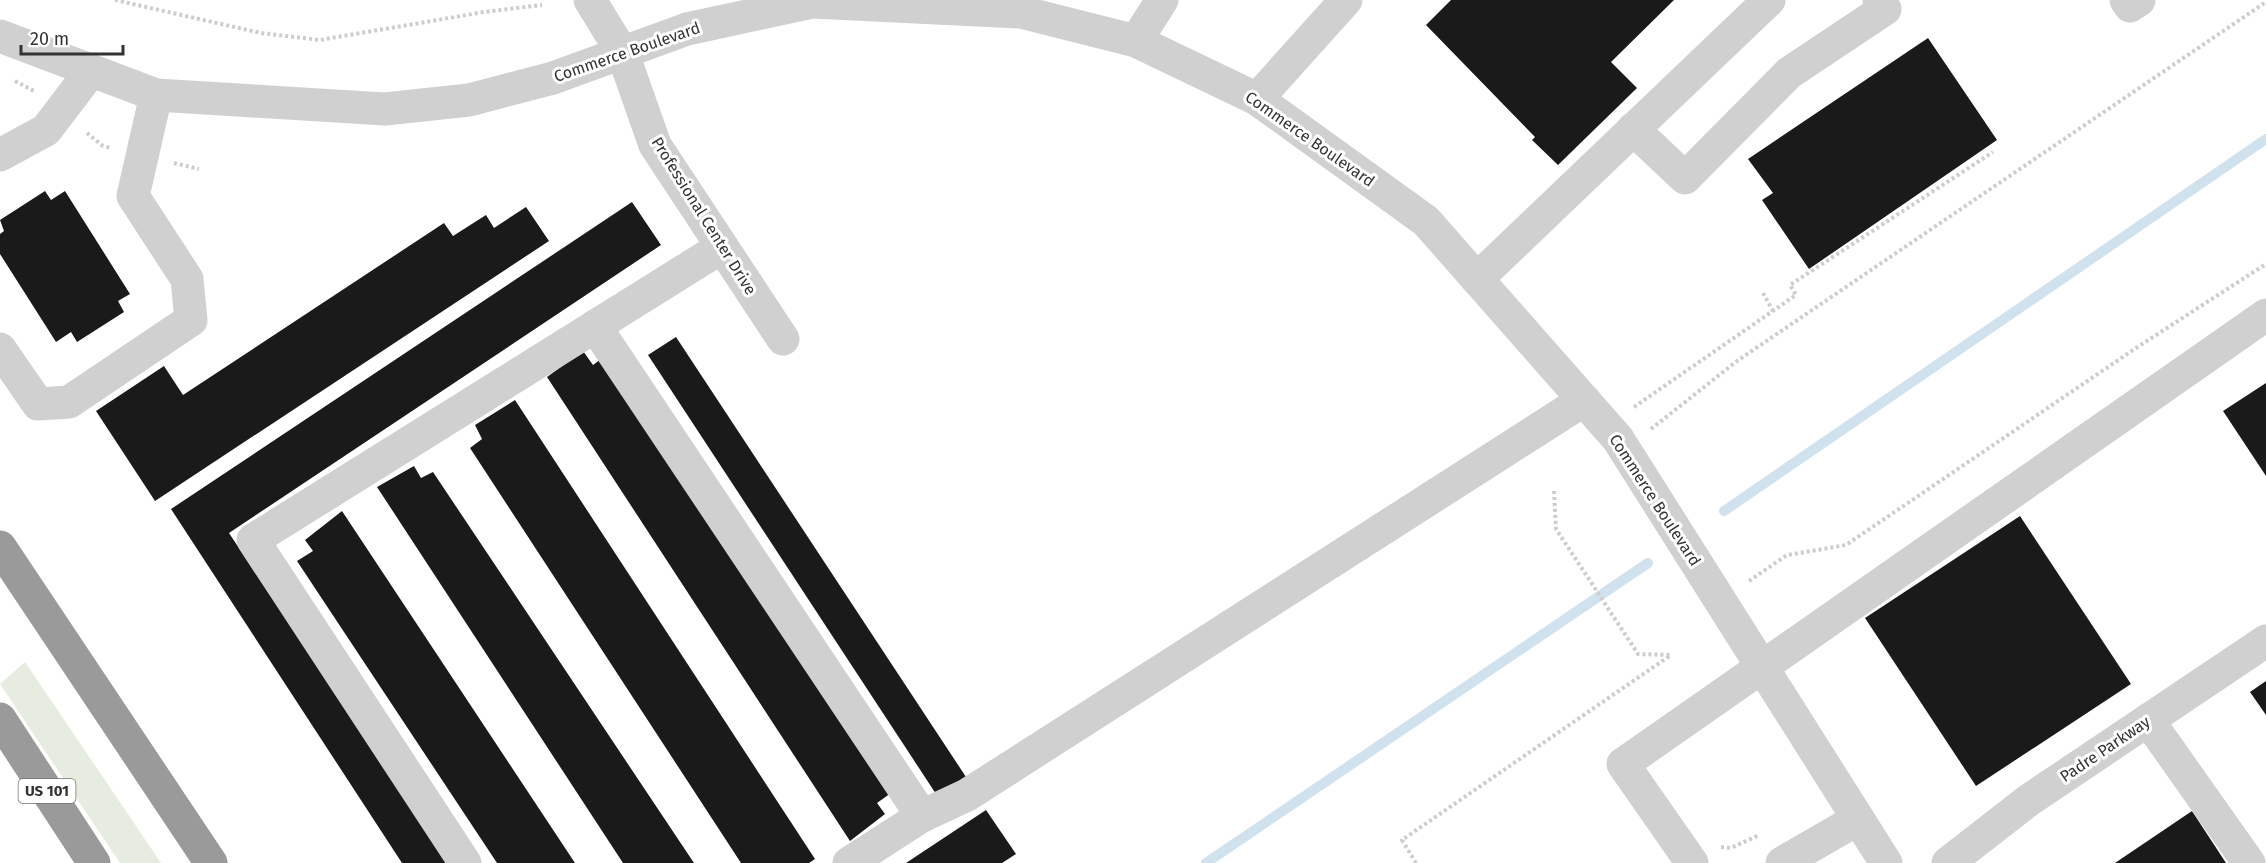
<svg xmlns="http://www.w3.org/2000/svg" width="2266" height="863" font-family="'Fira Sans',sans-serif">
  <rect width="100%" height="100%" fill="#fff"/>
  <polygon fill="#e6ecdf" points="25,662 161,863 120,863 0,684"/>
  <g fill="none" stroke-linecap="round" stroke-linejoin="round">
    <g stroke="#cfe2ee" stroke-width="10">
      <polyline points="1724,511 2266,139"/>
      <polyline points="1206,863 1648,563"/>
    </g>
  </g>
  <g fill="#1a1a1a">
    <polygon points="1451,0 1674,0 1611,62 1637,88 1558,165 1532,140 1535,137 1426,25"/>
    <polygon points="1928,38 1997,140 1809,269 1762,200 1773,193 1748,159"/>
    <polygon points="45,191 51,200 65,191 130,294 118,301 124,312 77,342 71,332 56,342 0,254 0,234 4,231 0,220"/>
    <polygon points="632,202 661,245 229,533 448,863 402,863 171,509"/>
    <polygon points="526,207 549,241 155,501 96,411 164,366 183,395 444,223 453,236 486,215 494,228"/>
    <polygon points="676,337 968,780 938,797 648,355"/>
    <polygon points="583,351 593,365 605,356 891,793 877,803 885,814 850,841 547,377"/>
    <polygon points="2266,383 2266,476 2223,411"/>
    <polygon points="515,400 815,859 809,863 741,863 470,448 482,439 475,425"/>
    <polygon points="414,466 421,478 433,472 694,863 623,863 377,487"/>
    <polygon points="342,511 575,863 497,863 297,561 313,551 305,540"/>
    <polygon points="2020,516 2131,684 1976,786 1865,618"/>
    <polygon points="2266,681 2266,715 2250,692"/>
    <polygon points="986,810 1016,854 1002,863 906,863"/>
    <polygon points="2192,811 2226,863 2115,863"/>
  </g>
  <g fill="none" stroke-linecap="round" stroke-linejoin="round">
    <g stroke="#cdcdcd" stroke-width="4" stroke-dasharray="3 3" stroke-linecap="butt">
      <polyline points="115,0 261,33 320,40 484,12 542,5"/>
      <polyline points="15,81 34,91"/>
      <polyline points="87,133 103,146 111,148"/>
      <polyline points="174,163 199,169"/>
      <polyline points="1763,293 1773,311"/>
      <polyline points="1634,407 1796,295 1790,285 1993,152"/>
      <polyline points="1651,429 1737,361 2266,2"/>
      <polyline points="1554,491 1556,529 1638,654 1671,655"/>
      <polyline points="1749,581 1787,555 1846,545 2136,348 2266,264"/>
      <polyline points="1721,847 1731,848 1759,835"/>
      <polyline points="1416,863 1402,840 1671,655"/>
    </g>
    <g stroke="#d0d0d0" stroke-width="33">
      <polyline points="590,0 623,54 655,145 783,339"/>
      <polyline points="2126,0 2130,6 2139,0"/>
      <polyline points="0,36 156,95 385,109 469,100 553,78 687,29 812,2 1021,12 1136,41 1257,99 1426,221 1618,439 1886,863"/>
      <polyline points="1136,41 1162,0"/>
      <polyline points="1257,99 1346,0"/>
      <polyline points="1633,129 1685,178 1789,73 1885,9 1879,0"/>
      <polyline points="0,155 46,130 91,71"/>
      <polyline points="1477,279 1769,0"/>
      <polyline points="595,326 922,816 849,863"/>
      <polyline points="0,349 38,404 69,402 191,320 187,279 133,196 156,95"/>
      <polyline points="2148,720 2249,863"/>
      <polyline points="922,816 967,795 1584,400"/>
      <polyline points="465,863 253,540 722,247"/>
      <polyline points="1692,863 1623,764 2266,315"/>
      <polyline points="1782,863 1858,819"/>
      <polyline points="1948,863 2029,800 2266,641"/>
    </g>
    <g stroke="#9a9a9a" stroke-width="33">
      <polyline points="0,547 211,863"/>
      <polyline points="0,719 94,863"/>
    </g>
  </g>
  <g text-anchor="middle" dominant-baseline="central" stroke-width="6" stroke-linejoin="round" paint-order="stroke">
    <rect fill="#fff" stroke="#707070" stroke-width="1.5" x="18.5" y="779" width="57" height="24" rx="4.5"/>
    <g font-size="15" font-weight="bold" fill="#333">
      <text x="47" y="791">US 101</text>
    </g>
    <g font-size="16" fill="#333" stroke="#fff">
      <text transform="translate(627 52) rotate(-19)">Commerce Boulevard</text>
      <text transform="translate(1310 139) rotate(35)">Commerce Boulevard</text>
      <text transform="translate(704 216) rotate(58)">Professional Center Drive</text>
      <text transform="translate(1655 500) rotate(57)">Commerce Boulevard</text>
      <text transform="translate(2105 749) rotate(-34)">Padre Parkway</text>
    </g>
  </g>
  <path d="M21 45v9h102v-9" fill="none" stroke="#333333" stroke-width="3"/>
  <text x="30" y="45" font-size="18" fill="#333333" stroke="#ffffff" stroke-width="4.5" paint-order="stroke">20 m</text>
</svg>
